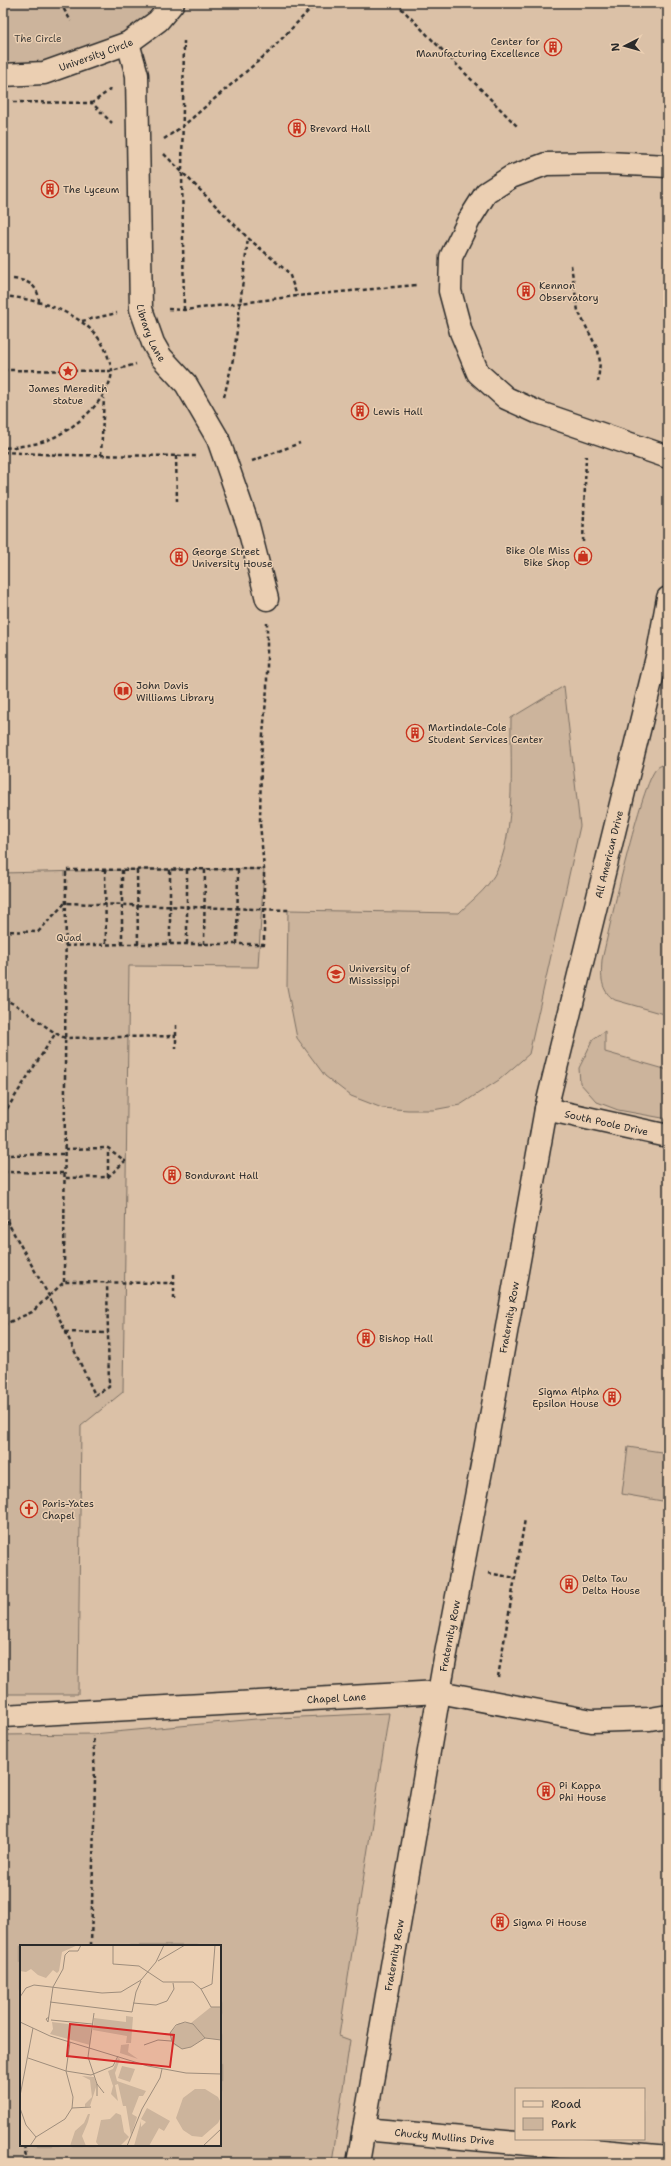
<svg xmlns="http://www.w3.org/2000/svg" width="671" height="2166" font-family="'Shantell Sans',sans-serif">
  <rect width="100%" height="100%" fill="#ebcfb2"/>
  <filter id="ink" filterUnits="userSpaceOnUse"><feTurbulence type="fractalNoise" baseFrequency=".025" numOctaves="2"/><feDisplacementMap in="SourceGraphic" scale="8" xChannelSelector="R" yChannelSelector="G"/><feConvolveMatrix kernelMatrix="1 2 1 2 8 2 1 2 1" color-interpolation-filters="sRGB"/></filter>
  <g filter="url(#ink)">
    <path fill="#dbc1a7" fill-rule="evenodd" d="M3 3H668V2163H3ZM21 1946H220V2145H21ZM516 2089H644V2139H516Z"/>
    <g fill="#ccb49c" stroke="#7c7064" fill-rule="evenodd">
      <polygon points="3,3 173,3 128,43 3,75"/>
      <path d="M564 686 580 826 529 1054 499 1080 460 1105 433 1110H408L382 1108 351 1096 325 1076 297 1038 287 987 288 910 459 913C469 903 481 894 489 883 518 847 510 763 511 718Z"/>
      <path d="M668 763V1015L615 1000C600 991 601 976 602 960 609 930 641 782 657 768 659 766 665 764 668 763Z"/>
      <polygon points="264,869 258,967 129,966 123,1392 81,1426 78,1694 3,1694 3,873 122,870"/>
      <polygon points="605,1031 605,1052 668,1070 668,1119 618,1110 597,1102 580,1083 579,1068 585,1056 593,1039"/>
      <polygon points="628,1447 668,1453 668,1502 622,1494"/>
      <path d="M389 1713 339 2036 350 2040 332 2163H3V1735L93 1734 256 1719ZM21 1946H220V2145H21Z"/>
    </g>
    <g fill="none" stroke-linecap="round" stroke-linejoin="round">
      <defs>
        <g id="minor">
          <path id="s1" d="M128 43 137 75 141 309 153 343 161 357 186 384 218 439 248 525 267 599"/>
          <path id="s2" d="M3 75 44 73 128 43 158 21 173 3"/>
          <polyline points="668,166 607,163 546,164 511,177 486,193 469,220 451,257 450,291 461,332 478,373 506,398 537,412 668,457"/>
          <path id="s3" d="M546 1109 668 1136"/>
          <path id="s4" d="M3 1716 439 1692 592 1721 650 1719 668 1716"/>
          <path id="s5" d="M364 2129 668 2157"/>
          <path id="s6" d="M358 2163 444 1664 485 1450 546 1109 658 653 668 598"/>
        </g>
      </defs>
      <use href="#minor" stroke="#2b2b2b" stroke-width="25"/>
      <g stroke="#2b2b2b" stroke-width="2.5" stroke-dasharray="4 3" stroke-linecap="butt">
        <polyline points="60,3 71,21"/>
        <polyline points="396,3 518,127"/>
        <polyline points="111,89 92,103 112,123"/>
        <polyline points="13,102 92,103"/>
        <polyline points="164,139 183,126 270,51 316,3"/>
        <polyline points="164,154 248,238 289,273 297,296"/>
        <polyline points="571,265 578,311 598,350 600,362 598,382"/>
        <path d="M13 279C28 280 39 286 39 302"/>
        <path d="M3 296C41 299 96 316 108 357 109 361 112 367 112 371 110 400 73 430 48 440 34 445 18 447 3 448"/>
        <polyline points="168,309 184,310 297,296 416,285"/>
        <polyline points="184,310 182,171 184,41"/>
        <polyline points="82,321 117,313"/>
        <polyline points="3,370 112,371 136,364"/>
        <polyline points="224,397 234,355 248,238"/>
        <polyline points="3,452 59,455 196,456"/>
        <polyline points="101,455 104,398"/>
        <polyline points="176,456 177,501"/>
        <polyline points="252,461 300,443"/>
        <polyline points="583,542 586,456"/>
        <polyline points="105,869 106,944"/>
        <polyline points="122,870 122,944"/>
        <polyline points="137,870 138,944"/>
        <polyline points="170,870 170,944"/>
        <polyline points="3,931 38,932 65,903 288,910"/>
        <polyline points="187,944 187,869"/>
        <polyline points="204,944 205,869"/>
        <polyline points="237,944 238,870"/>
        <polyline points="65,946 122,944 264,944 264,869 260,823 261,758 267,688 267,623"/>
        <path d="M3 999C27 1008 43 1028 65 1038L176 1036"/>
        <polyline points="176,1025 176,1049"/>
        <polyline points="3,1115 55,1034"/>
        <polyline points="65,1149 108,1148 125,1161 108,1177 65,1178"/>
        <polyline points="3,1155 65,1154"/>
        <polyline points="3,1172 65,1173"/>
        <polyline points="108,1177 108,1148"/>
        <polyline points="3,1214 49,1296 95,1395 109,1387 107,1283"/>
        <polyline points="174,1274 174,1299"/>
        <polyline points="64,1282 66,870 264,869"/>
        <polyline points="3,1325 32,1312 64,1282 174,1283"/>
        <polyline points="65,1332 108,1333"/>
        <polyline points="488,1573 516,1578"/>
        <polyline points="498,1677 525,1519"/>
        <polyline points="91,1946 95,1780 93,1736"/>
        <polyline points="24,2145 27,2163"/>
      </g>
      <use href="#minor" stroke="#ebcfb2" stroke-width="22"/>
    </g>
  </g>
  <defs>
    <symbol id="building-ring" viewBox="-11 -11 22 22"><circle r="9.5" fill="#ebcfb2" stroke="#c8321e" stroke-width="1.5"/><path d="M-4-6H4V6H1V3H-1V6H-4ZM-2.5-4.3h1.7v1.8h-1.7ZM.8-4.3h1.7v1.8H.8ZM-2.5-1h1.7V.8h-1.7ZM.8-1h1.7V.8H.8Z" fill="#c8321e"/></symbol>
    <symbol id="sight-ring" viewBox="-11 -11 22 22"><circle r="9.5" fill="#ebcfb2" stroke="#c8321e" stroke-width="1.5"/><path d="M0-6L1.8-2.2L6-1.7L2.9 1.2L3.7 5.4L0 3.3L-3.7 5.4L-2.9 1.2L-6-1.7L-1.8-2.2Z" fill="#c8321e"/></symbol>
    <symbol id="shop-ring" viewBox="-11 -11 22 22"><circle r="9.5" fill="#ebcfb2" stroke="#c8321e" stroke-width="1.5"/><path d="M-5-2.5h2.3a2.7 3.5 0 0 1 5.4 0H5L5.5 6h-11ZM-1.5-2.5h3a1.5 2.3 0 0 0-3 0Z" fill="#c8321e"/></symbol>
    <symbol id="library-ring" viewBox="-11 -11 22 22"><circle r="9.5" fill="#ebcfb2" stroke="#c8321e" stroke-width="1.5"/><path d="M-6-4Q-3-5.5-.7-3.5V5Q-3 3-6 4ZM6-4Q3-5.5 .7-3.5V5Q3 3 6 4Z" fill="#c8321e"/></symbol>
    <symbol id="university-ring" viewBox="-11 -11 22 22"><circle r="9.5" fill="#ebcfb2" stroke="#c8321e" stroke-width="1.5"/><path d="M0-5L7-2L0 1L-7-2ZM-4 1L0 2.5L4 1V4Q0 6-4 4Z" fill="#c8321e"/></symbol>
    <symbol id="church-ring" viewBox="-11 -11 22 22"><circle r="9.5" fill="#ebcfb2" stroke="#c8321e" stroke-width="1.5"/><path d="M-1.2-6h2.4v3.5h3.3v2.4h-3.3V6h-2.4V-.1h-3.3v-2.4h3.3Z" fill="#c8321e"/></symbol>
  </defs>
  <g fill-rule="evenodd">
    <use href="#building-ring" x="543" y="37" width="20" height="20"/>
    <use href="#building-ring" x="287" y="118" width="20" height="20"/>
    <use href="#building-ring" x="40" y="179" width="20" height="20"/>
    <use href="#building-ring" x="516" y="281" width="20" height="20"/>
    <use href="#sight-ring" x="58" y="361" width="20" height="20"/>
    <use href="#building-ring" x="350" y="401" width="20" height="20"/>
    <use href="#shop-ring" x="573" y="546" width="20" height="20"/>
    <use href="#building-ring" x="169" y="547" width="20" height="20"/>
    <use href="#library-ring" x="113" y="681" width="20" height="20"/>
    <use href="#building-ring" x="405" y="723" width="20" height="20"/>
    <use href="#university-ring" x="326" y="964" width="20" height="20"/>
    <use href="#building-ring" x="162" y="1165" width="20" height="20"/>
    <use href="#building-ring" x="356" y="1328" width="20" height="20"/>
    <use href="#building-ring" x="602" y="1387" width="20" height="20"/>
    <use href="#church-ring" x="19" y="1499" width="20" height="20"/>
    <use href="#building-ring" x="559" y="1574" width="20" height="20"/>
    <use href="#building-ring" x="536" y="1781" width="20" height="20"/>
    <use href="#building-ring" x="490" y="1912" width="20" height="20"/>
  </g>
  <g text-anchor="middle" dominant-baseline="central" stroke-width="3" stroke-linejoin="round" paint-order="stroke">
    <g font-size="10" fill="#43403c" stroke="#ebcfb2">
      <text x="38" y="38">The Circle</text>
      <text x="69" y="937">Quad</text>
    </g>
    <g font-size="10" fill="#2b2b2b" stroke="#ebcfb2" text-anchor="start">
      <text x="540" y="41" text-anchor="end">Center for<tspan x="540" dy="12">Manufacturing Excellence</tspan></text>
      <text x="310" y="128">Brevard Hall</text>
      <text x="63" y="189">The Lyceum</text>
      <text x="539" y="285">Kennon<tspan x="539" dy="12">Observatory</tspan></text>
      <text x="68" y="388" text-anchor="middle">James Meredith<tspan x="68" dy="12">statue</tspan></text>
      <text x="373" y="411">Lewis Hall</text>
      <text x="570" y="550" text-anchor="end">Bike Ole Miss<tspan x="570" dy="12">Bike Shop</tspan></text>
      <text x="192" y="551">George Street<tspan x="192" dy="12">University House</tspan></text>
      <text x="136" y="685">John Davis<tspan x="136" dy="12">Williams Library</tspan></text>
      <text x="428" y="727">Martindale-Cole<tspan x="428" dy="12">Student Services Center</tspan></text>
      <text x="349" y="968">University of<tspan x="349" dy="12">Mississippi</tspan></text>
      <text x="185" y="1175">Bondurant Hall</text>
      <text x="379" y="1338">Bishop Hall</text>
      <text x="599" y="1391" text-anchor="end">Sigma Alpha<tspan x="599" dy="12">Epsilon House</tspan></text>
      <text x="42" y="1503">Paris-Yates<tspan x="42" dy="12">Chapel</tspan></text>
      <text x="582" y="1578">Delta Tau<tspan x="582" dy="12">Delta House</tspan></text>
      <text x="559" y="1785">Pi Kappa<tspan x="559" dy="12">Phi House</tspan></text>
      <text x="513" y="1922">Sigma Pi House</text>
    </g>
    <g font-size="10" fill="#2b2b2b" stroke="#ebcfb2">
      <text stroke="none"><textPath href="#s2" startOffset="96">University Circle</textPath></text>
      <text stroke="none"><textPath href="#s1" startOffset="293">Library Lane</textPath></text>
      <text stroke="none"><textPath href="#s6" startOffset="1333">All American Drive</textPath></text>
      <text stroke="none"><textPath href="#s3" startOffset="62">South Poole Drive</textPath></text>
      <text stroke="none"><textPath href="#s6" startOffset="859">Fraternity Row</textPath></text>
      <text stroke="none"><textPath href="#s6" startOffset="535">Fraternity Row</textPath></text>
      <text stroke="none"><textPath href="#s4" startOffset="334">Chapel Lane</textPath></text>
      <text stroke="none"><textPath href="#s6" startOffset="211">Fraternity Row</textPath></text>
      <text stroke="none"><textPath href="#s5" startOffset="81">Chucky Mullins Drive</textPath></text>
    </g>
  </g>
  <g transform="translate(20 1945)">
    <rect width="201" height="201" fill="#ebcfb2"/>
    <path d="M4 0H58L42 7 39 26 37 28 33 25 26 33 18 30 11 24 6 27 0 26V2ZM191 62H201V95L185 93 171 102 162 104 154 100 150 88 159 78H171ZM106 71 113 72 111 98H106L107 91 73 85 74 73 106 77ZM32 77 71 82 70 100 30 89 33 84ZM109 99 108 107 118 114 100 108 101 100ZM98 113 100 114 95 128 97 136 126 146 123 151H119L112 169 117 172 111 191 106 161H103L98 139 95 140 98 156 91 149 93 141 88 126 93 124ZM102 121 115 124 110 137 98 133ZM62 131 74 132 77 139 70 161 65 162V159L72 152 70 135ZM175 144H185L198 152 201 158V172L198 178 182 192 172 191 163 185 156 173 163 153ZM127 163 150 176 144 186 139 183 129 201H114L121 176V182L126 177 121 174ZM96 168 101 170 104 187 109 192 100 201H79L76 197 81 175 90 174ZM68 169H70L68 177 62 191 66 201H50L55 186 64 178Z" fill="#ccb49c"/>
    <path fill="none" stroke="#9e8d7c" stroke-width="1" d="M93 0V19L119 21 143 37H173L181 44 191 62H201M138 16 165 0M181 44 192 39 195 0M0 52 6 43 14 40 82 48 101 47 121 35 136 17 144 0M30 57 112 67 116 47 121 36M113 58 136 60 147 56 154 44 153 38M74 68 68 112 77 139M29 72 26 74 28 77 33 42 43 24 45 10 49 6H58L61 0M31 75 72 79M0 77 30 91 128 121 166 128 201 129M165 77 173 79 185 93 171 102 162 104 152 97 150 88 156 80ZM185 93 201 95M124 100 138 95 151 96M8 113 46 126 71 130 93 121 98 111M0 151 13 83M77 151V139L84 148M0 163 6 180 16 192M52 163 71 162M10 201 16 192 45 174 52 163 53 152 46 126 50 97M107 201 122 164 140 133 142 124M183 201 201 184"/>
    <path fill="#d62828" fill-opacity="0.15" stroke="#d62828" stroke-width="2" d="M50 79 154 90 150 122 47 111Z"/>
    <rect width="201" height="201" fill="none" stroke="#2b2b2b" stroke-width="2"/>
  </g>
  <rect width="671" height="2166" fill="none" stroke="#ebcfb2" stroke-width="16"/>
  <rect x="8" y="8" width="655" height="2150" fill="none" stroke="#2b2b2b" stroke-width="1.5" filter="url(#ink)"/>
  <rect x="515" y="2088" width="130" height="52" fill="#ebcfb2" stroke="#9e8d7c"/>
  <rect x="523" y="2101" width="20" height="6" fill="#ebcfb2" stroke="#9e8d7c"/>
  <text x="551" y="2108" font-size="12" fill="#2b2b2b">Road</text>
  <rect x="523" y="2118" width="20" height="12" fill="#ccb49c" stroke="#9e8d7c"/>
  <text x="551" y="2128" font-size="12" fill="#2b2b2b">Park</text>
  <g transform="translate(625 46) rotate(264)" stroke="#ebcfb2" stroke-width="3" paint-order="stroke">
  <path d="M0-3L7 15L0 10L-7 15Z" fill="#2b2b2b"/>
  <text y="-6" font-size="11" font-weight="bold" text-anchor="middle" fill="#2b2b2b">N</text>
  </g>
</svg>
